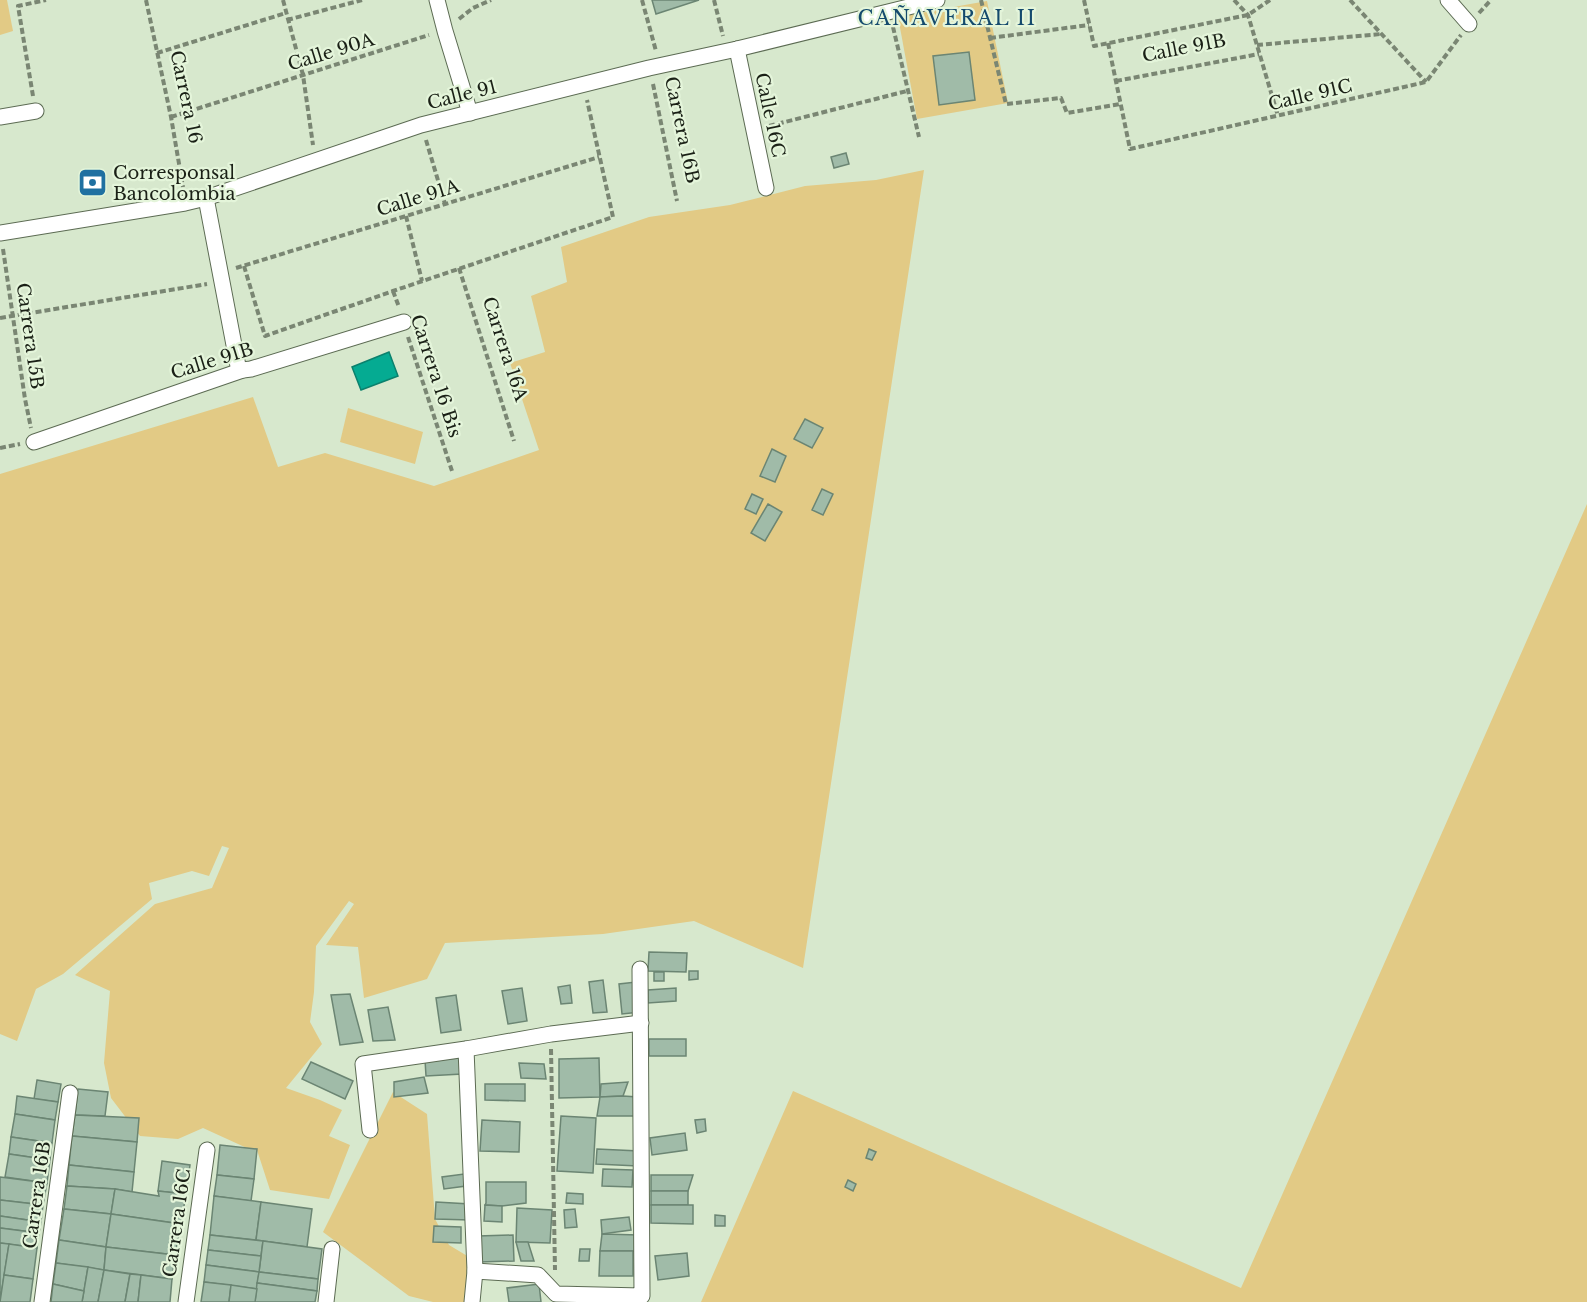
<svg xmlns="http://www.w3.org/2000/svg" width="1587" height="1302" font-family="'Libre Baskerville',serif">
  <rect width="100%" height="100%" fill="#d7e8cd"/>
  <g fill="#e2ca85">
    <polygon points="0,0 7,0 13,31 0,35"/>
    <polygon points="987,1 1008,103 917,119 898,17"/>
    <polygon points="924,170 803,968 694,921 603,934 445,943 427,979 364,998 358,947 326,945 354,904 349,901 316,946 314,992 310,1022 322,1044 286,1088 320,1100 342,1110 329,1136 350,1145 329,1199 270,1190 257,1150 249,1149 203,1128 178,1139 140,1136 111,1098 104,1063 110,991 75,975 155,904 212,888 229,848 222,846 209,876 192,871 149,883 152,899 63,974 36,989 17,1041 0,1034 0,474 253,397 278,467 325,453 434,486 539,450 510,363 545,352 531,296 567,282 561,247 649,217 730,205 805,186 876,180"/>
    <polygon points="348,408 423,432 415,464 340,442"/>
    <polygon points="1587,504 1587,1302 701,1302 793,1091 1241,1288"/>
    <polygon points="393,1092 427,1114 435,1219 449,1245 469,1257 470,1287 480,1302 433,1302 409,1296 323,1232"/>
  </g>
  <polygon fill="#05ab92" stroke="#0b816d" stroke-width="1.5" points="389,352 398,376 361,390 352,367"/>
  <g fill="#a0bba8" stroke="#6b8573" stroke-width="1.5">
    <polygon points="652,0 699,0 656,14"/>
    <polygon points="969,52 975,100 939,105 933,56"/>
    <polygon points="846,153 849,164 834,168 831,157"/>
    <polygon points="805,419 823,428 812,448 794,439"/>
    <polygon points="772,449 786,456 775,482 760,476"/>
    <polygon points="822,489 833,494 823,515 812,510"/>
    <polygon points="752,494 763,499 756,514 745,509"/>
    <polygon points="768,504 782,512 765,541 751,533"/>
    <polygon points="649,952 687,953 686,972 648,971"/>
    <polygon points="689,971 698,971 698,979 689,980"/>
    <rect x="654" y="972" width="10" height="9"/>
    <polygon points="603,980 607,1012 593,1013 589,982"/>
    <polygon points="636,982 640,1012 622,1014 619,984"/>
    <polygon points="570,985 572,1003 561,1004 558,987"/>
    <polygon points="522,988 527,1021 508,1024 502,991"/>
    <polygon points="676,988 676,1001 648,1003 648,990"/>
    <polygon points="350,994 363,1042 340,1045 331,995"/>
    <polygon points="456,995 461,1030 441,1033 436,998"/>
    <polygon points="388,1007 395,1040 373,1041 368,1010"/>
    <rect x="649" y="1039" width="37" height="17"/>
    <polygon points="462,1058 462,1074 426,1076 425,1060"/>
    <polygon points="599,1058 600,1097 559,1098 559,1059"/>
    <polygon points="311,1062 353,1081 345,1099 302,1079"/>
    <polygon points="519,1063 544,1064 546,1079 521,1078"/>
    <polygon points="424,1077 428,1093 394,1097 394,1082"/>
    <polygon points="37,1080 61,1084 58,1102 34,1099"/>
    <polygon points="628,1082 623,1096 600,1097 601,1084"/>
    <polygon points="485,1084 525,1084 525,1101 485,1100"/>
    <polygon points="78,1089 108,1092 105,1116 75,1115"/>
    <polygon points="17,1096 58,1102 55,1120 15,1114"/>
    <polygon points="623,1096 638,1097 638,1116 597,1116 600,1097"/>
    <polygon points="15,1114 55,1120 52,1143 11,1137"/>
    <polygon points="75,1115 139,1118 137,1142 72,1136"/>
    <polygon points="561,1116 596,1118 593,1173 557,1171"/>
    <polygon points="705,1119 706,1131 697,1133 695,1120"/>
    <polygon points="482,1120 520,1122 519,1152 480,1151"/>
    <polygon points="685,1133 687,1150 652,1155 650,1138"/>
    <polygon points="72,1136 137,1142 134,1172 69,1165"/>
    <polygon points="11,1137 52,1143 50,1160 9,1154"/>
    <polygon points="220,1145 257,1149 254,1179 217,1175"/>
    <polygon points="597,1149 639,1151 638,1166 596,1164"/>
    <polygon points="869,1149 876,1152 872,1160 866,1158"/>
    <polygon points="9,1154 50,1160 47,1183 5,1177"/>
    <polygon points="162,1161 190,1165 186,1194 158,1191"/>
    <polygon points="69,1165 134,1172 132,1192 115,1189 67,1186"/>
    <polygon points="603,1169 633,1170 632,1187 602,1186"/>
    <polygon points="464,1174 466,1186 444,1189 442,1177"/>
    <polygon points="217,1175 254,1179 251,1201 214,1196"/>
    <polygon points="651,1175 693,1175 688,1191 651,1191"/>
    <polygon points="0,1177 47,1183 43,1205 0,1200"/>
    <polygon points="848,1180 856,1184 853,1191 845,1187"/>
    <polygon points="486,1182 526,1182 526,1203 502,1206 485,1205 486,1203"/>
    <polygon points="67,1186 115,1189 111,1214 64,1209"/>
    <polygon points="115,1189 159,1196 158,1191 186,1194 181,1224 111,1214"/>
    <rect x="651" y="1191" width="37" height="14"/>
    <polygon points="567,1193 583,1194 583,1204 566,1203"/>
    <polygon points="214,1196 261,1202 256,1240 210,1235"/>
    <polygon points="0,1200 43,1205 41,1222 0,1216"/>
    <polygon points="261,1202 312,1209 307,1247 256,1240"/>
    <polygon points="436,1202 470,1204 470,1220 435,1219"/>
    <polygon points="485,1205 502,1206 502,1222 484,1221"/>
    <polygon points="651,1205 693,1205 693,1224 651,1223"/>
    <polygon points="517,1208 552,1210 550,1243 516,1242"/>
    <polygon points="64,1209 111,1214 106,1247 59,1240"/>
    <polygon points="575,1209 577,1227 565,1228 564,1210"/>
    <polygon points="111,1214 181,1224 175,1255 106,1247"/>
    <polygon points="715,1215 725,1216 725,1226 715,1226"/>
    <polygon points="0,1216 41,1222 39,1233 0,1228"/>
    <polygon points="629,1217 631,1230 602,1234 601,1220"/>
    <polygon points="434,1226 461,1227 461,1243 433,1242"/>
    <polygon points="0,1228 39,1233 37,1248 0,1243"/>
    <polygon points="602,1234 639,1235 638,1253 633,1251 600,1251"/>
    <polygon points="210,1235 263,1241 261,1256 208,1250"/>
    <polygon points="513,1235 514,1261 479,1262 478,1236"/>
    <polygon points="59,1240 106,1247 104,1270 56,1263"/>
    <polygon points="263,1241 322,1249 318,1279 259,1272"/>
    <polygon points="516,1242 528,1242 534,1261 521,1261"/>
    <polygon points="0,1243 9,1244 0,1302"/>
    <polygon points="9,1244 37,1248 33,1279 4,1275"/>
    <polygon points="106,1247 175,1255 172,1279 104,1270"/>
    <polygon points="580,1249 590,1249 589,1261 579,1261"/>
    <polygon points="208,1250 261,1256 259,1272 206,1265"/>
    <polygon points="600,1251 633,1251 633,1276 599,1276"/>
    <polygon points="687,1253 689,1276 658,1280 655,1256"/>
    <polygon points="56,1263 88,1267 84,1291 53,1284"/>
    <polygon points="206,1265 259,1272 257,1289 204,1282"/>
    <polygon points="88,1267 104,1270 98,1302 82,1302"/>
    <polygon points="104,1270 130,1274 125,1302 98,1302"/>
    <polygon points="259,1272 318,1279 317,1291 257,1283"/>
    <polygon points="130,1274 141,1275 138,1302 125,1302"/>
    <polygon points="4,1275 33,1279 30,1302 0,1302"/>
    <polygon points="141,1275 172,1279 170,1302 138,1302"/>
    <polygon points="204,1282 231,1285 229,1302 201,1302"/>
    <polygon points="257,1283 317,1291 315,1302 255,1302"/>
    <polygon points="53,1284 84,1291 82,1302 51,1302"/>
    <polygon points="539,1284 541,1302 509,1302 507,1288"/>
    <polygon points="231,1285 257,1289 255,1302 229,1302"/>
  </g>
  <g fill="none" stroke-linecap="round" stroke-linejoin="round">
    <defs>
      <g id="minor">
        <polyline points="437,0 445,31 470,113"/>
        <polyline points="1448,0 1469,24"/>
        <polyline points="737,49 766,188"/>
        <polyline points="0,117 36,111"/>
        <polyline points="206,198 238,366 243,370"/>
        <polyline points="0,233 185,203 206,198 421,125 649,68 737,49 937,0"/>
        <polyline points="34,442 243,370 251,369 404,322"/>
        <polyline points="466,1049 475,1271 472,1302"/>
        <polyline points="370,1130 363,1064 466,1049 551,1034 641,1023"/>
        <polyline points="475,1271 538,1275 556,1294 642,1296 640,969"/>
        <polyline points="42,1302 70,1093"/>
        <polyline points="186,1302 207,1150"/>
        <polyline points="326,1302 332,1249"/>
      </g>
    </defs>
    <use href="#minor" stroke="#5c6b53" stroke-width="17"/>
    <g stroke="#7a8673" stroke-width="4" stroke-dasharray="6 3" stroke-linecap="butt">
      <polyline points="146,0 171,117 183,187"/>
      <polyline points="283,0 303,75 313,145"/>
      <polyline points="642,0 656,51"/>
      <polyline points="714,0 723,36"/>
      <polyline points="981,0 1006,104 1061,98 1067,113 1120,104"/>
      <polyline points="1084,0 1094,46 1248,15 1270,0"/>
      <polyline points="1234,0 1248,15 1278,116"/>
      <polyline points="1350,0 1426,82"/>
      <polyline points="1479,13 1491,0"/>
      <polyline points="459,19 473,8 491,0"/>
      <polyline points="287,20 362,0"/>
      <polyline points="893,27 919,137"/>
      <polyline points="990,38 1089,25"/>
      <polyline points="1108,43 1130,149 1426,82 1461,35"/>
      <polyline points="1257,45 1381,34"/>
      <polyline points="157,53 286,13"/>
      <polyline points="1116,81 1259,54"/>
      <polyline points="653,84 677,201"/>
      <polyline points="33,96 18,6 46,0"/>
      <polyline points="171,117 429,35"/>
      <polyline points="769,126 907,91"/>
      <polyline points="426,140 445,204"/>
      <polyline points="406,216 422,281"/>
      <polyline points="3,249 25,399 31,428"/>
      <polyline points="244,266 265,336 393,291 613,217 587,100"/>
      <polyline points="236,268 599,157"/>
      <polyline points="459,268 514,441"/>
      <polyline points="393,291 399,307"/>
      <polyline points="0,318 207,284"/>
      <polyline points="408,337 452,471"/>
      <polyline points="0,448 20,444"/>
      <polyline points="551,1049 555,1270"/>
    </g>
    <use href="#minor" stroke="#fff" stroke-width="15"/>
  </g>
  <defs>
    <symbol id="bank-square" viewBox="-11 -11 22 22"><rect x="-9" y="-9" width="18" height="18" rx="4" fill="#1f70a1" stroke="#e4f5da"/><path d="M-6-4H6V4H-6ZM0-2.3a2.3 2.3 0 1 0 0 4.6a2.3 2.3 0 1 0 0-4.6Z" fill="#fff"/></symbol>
  </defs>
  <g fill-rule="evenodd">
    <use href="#bank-square" x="76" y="166" width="33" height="33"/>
  </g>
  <g text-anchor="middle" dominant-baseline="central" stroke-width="4.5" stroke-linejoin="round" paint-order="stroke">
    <g font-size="18" fill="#1a2016" stroke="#e4f5da">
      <text transform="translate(1184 48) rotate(-11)">Calle 91B</text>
      <text transform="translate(331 52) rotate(-17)">Calle 90A</text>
      <text transform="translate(462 95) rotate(-14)">Calle 91</text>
      <text transform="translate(1310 95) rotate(-13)">Calle 91C</text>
      <text transform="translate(186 97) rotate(78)">Carrera 16</text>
      <text transform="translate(770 115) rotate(78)">Calle 16C</text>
      <text transform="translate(682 130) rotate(78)">Carrera 16B</text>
      <text transform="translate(418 198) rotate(-17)">Calle 91A</text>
      <text transform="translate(30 336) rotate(82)">Carrera 15B</text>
      <text transform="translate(505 349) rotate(72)">Carrera 16A</text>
      <text transform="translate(212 361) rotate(-17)">Calle 91B</text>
      <text transform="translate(436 376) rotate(72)">Carrera 16 Bis</text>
      <text transform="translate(37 1195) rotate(-82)">Carrera 16B</text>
      <text transform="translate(177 1223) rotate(-82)">Carrera 16C</text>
    </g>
    <g font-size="18" fill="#1a2016" stroke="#e4f5da" text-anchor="start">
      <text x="113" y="173">Corresponsal<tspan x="113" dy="21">Bancolombia</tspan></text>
    </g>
    <g font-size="20" letter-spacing="1.5" fill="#144a6d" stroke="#e4f5da">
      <text x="947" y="18">CAÑAVERAL II</text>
    </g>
  </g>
</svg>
